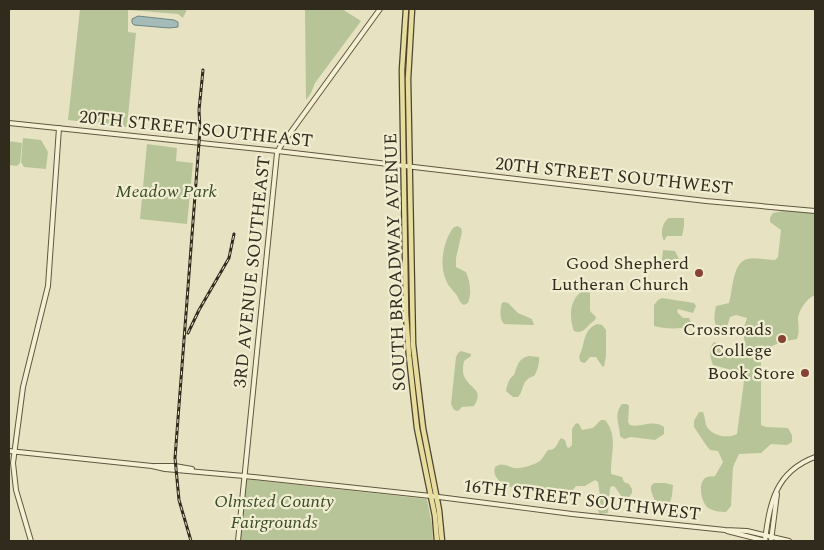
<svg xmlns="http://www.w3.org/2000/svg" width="824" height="550" font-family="Spectral,serif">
  <rect width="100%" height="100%" fill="#e7e3c2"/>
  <g fill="#b7c498">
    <polygon points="80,9 187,9 183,18 178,14 128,10 128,32 136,33 127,127 68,120"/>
    <polygon points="305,9 342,9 361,21 315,83 311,93 306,100"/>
    <polygon points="23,138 41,140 48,152 46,169 24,167 21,162"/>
    <polygon points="9,141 22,143 20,163 17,166 9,165"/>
    <polygon points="147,144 177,148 176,161 193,163 187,224 140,219"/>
    <path d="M788 210 815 213V295C807 298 800 308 798 318 798 325 800 331 797 339L781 342 770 347 761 357V425L766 427 788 428 792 435V442L787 445 771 444 761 453 739 454 733 467 731 506 726 512C720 512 712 511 707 507 701 501 697 481 707 477 709 476 712 477 715 476L723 462 718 451 710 450 706 445 694 427V421L699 412H703C705 417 705 421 706 425 711 436 728 439 737 434L744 381 739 372 713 365C710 357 708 349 714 342L719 344 729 353 739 356C750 348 742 340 744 329 744 325 746 322 747 318L736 315 730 317 726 330 723 332C712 327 714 316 716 306L729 303C733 291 732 263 747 259 756 257 766 260 775 260L778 257 781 230 770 222V218L773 213Z"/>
    <path d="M669 218H684V226L682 236H667L664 241C660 234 662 222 669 218Z"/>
    <path d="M457 226 461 228 462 232 456 258V267L466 272C470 282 472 292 468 303L464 305C459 303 459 297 455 293 452 289 448 286 446 280 439 265 443 242 453 228Z"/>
    <polygon points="663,250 675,251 681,263 673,269 661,268"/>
    <path d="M584 290 590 293V311L596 317 595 320C587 325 584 335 574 331 569 316 569 299 584 290Z"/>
    <path d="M662 298 694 303 696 306 693 313 678 309 677 312 683 318H689L691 322V325C681 330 665 329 654 326V305L658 300Z"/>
    <path d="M504 302 508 303 518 313 532 319 534 325 504 324C499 318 500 310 502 303Z"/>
    <path d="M597 324 602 325 606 330V356L604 367 602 366 596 357H590L585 363 581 362 579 358C580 353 582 350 583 345 585 336 587 328 597 324Z"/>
    <path d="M461 351 471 354V356L464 361C463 367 462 373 465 378 472 390 484 390 474 406L462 407 458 411 454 410 451 404 456 357 458 353Z"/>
    <path d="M529 356 539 357C540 363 537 370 535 375 533 377 530 377 528 379 522 383 523 392 518 397H513L506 391C507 385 509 378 514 375 517 367 518 358 529 356Z"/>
    <path d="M622 404H627L629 406 628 422 630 425C642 428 653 419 664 427V434L655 440 631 437 624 439 620 436C620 425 613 415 622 404Z"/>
    <path d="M601 420H605C619 437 610 454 611 474L622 477 624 482 629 484 632 489V493L627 500H624L615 487 612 486 610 488 608 513 600 514 598 511 600 496 598 482 595 480 585 486H576L569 495C562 496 557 491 550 490 546 490 543 493 539 492 525 492 489 486 495 467 503 462 506 466 514 468 521 469 535 465 541 460 544 457 545 453 548 450 557 450 556 444 561 438L565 440 567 447 569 448 572 445V429L576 423 579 424 582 430C598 427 591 429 601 420Z"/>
    <polygon points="246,479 427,499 432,525 433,541 240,541"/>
    <path d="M654 483H665L673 485 672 496 669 505 659 506C655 502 650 491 651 486Z"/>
  </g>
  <polygon fill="#a4bbb8" stroke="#6c8786" points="138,16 174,20 178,22 178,27 169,28 134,25 132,23 132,19"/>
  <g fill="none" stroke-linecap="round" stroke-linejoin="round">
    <defs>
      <g id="secondary">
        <polyline points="9,123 277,151 706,201 815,211"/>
        <polyline points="9,451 152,466 165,469 244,476 431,496 572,514 725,530 747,531 789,541"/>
        <polyline points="155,466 175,466 192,469"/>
        <polyline points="727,531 766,541"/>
        <path d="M765 540C770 503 775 472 815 457"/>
        <polyline points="31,541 16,490 13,463 23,387 48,286 59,128"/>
        <polyline points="238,541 277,153 280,147 380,9"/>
        <polyline points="771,541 777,494"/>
      </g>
      <g id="primary">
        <polyline points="406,9 402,70 406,315 409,356 417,428 435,516 437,541"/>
        <polyline points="412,9 408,79 413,344 423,428 439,510 442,541"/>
      </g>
    </defs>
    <use href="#secondary" stroke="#61563f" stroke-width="6"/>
    <use href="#primary" stroke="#4d432f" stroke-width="7"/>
    <use href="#secondary" stroke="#f4f0d4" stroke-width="4"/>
    <use href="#primary" stroke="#e7dd9e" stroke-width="4.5"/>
    <defs>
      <g id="rail">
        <polyline points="188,333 199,310 229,258 234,234"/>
        <polyline points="191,541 179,500 175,458 200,130 199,110 203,70"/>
      </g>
    </defs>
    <use href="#rail" stroke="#312b1e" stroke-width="3"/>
    <use href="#rail" stroke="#f0edd1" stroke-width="1" stroke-dasharray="4" stroke-linecap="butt"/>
  </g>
  <g fill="#874233" stroke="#f0edd1" stroke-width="2">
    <circle cx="699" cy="273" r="5"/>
    <circle cx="782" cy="339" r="5"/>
    <circle cx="805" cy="373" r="5"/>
  </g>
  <g text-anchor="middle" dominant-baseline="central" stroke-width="4.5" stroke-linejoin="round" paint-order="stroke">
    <g font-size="18" fill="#312b1e" stroke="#f0edd1">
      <text transform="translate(196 129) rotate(6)">20TH STREET SOUTHEAST</text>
      <text transform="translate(614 176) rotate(6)">20TH STREET SOUTHWEST</text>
      <text transform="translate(395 262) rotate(-92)">SOUTH BROADWAY AVENUE</text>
      <text transform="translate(252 272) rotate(-84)">3RD AVENUE SOUTHEAST</text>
      <text transform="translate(582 500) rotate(7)">16TH STREET SOUTHWEST</text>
    </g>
    <g font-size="18" font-style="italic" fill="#3b4b27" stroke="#f0edd1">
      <text x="166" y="191">Meadow Park</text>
      <text x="274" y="501">Olmsted County<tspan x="274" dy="21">Fairgrounds</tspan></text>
    </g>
    <g font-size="18" fill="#312b1e" stroke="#f0edd1" text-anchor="end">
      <text x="689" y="263">Good Shepherd<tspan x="689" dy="21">Lutheran Church</tspan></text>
      <text x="772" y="329">Crossroads<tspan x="772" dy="21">College</tspan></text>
      <text x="795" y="373">Book Store</text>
    </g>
  </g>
  <rect width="824" height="550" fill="none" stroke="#312b1e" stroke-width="20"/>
</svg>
